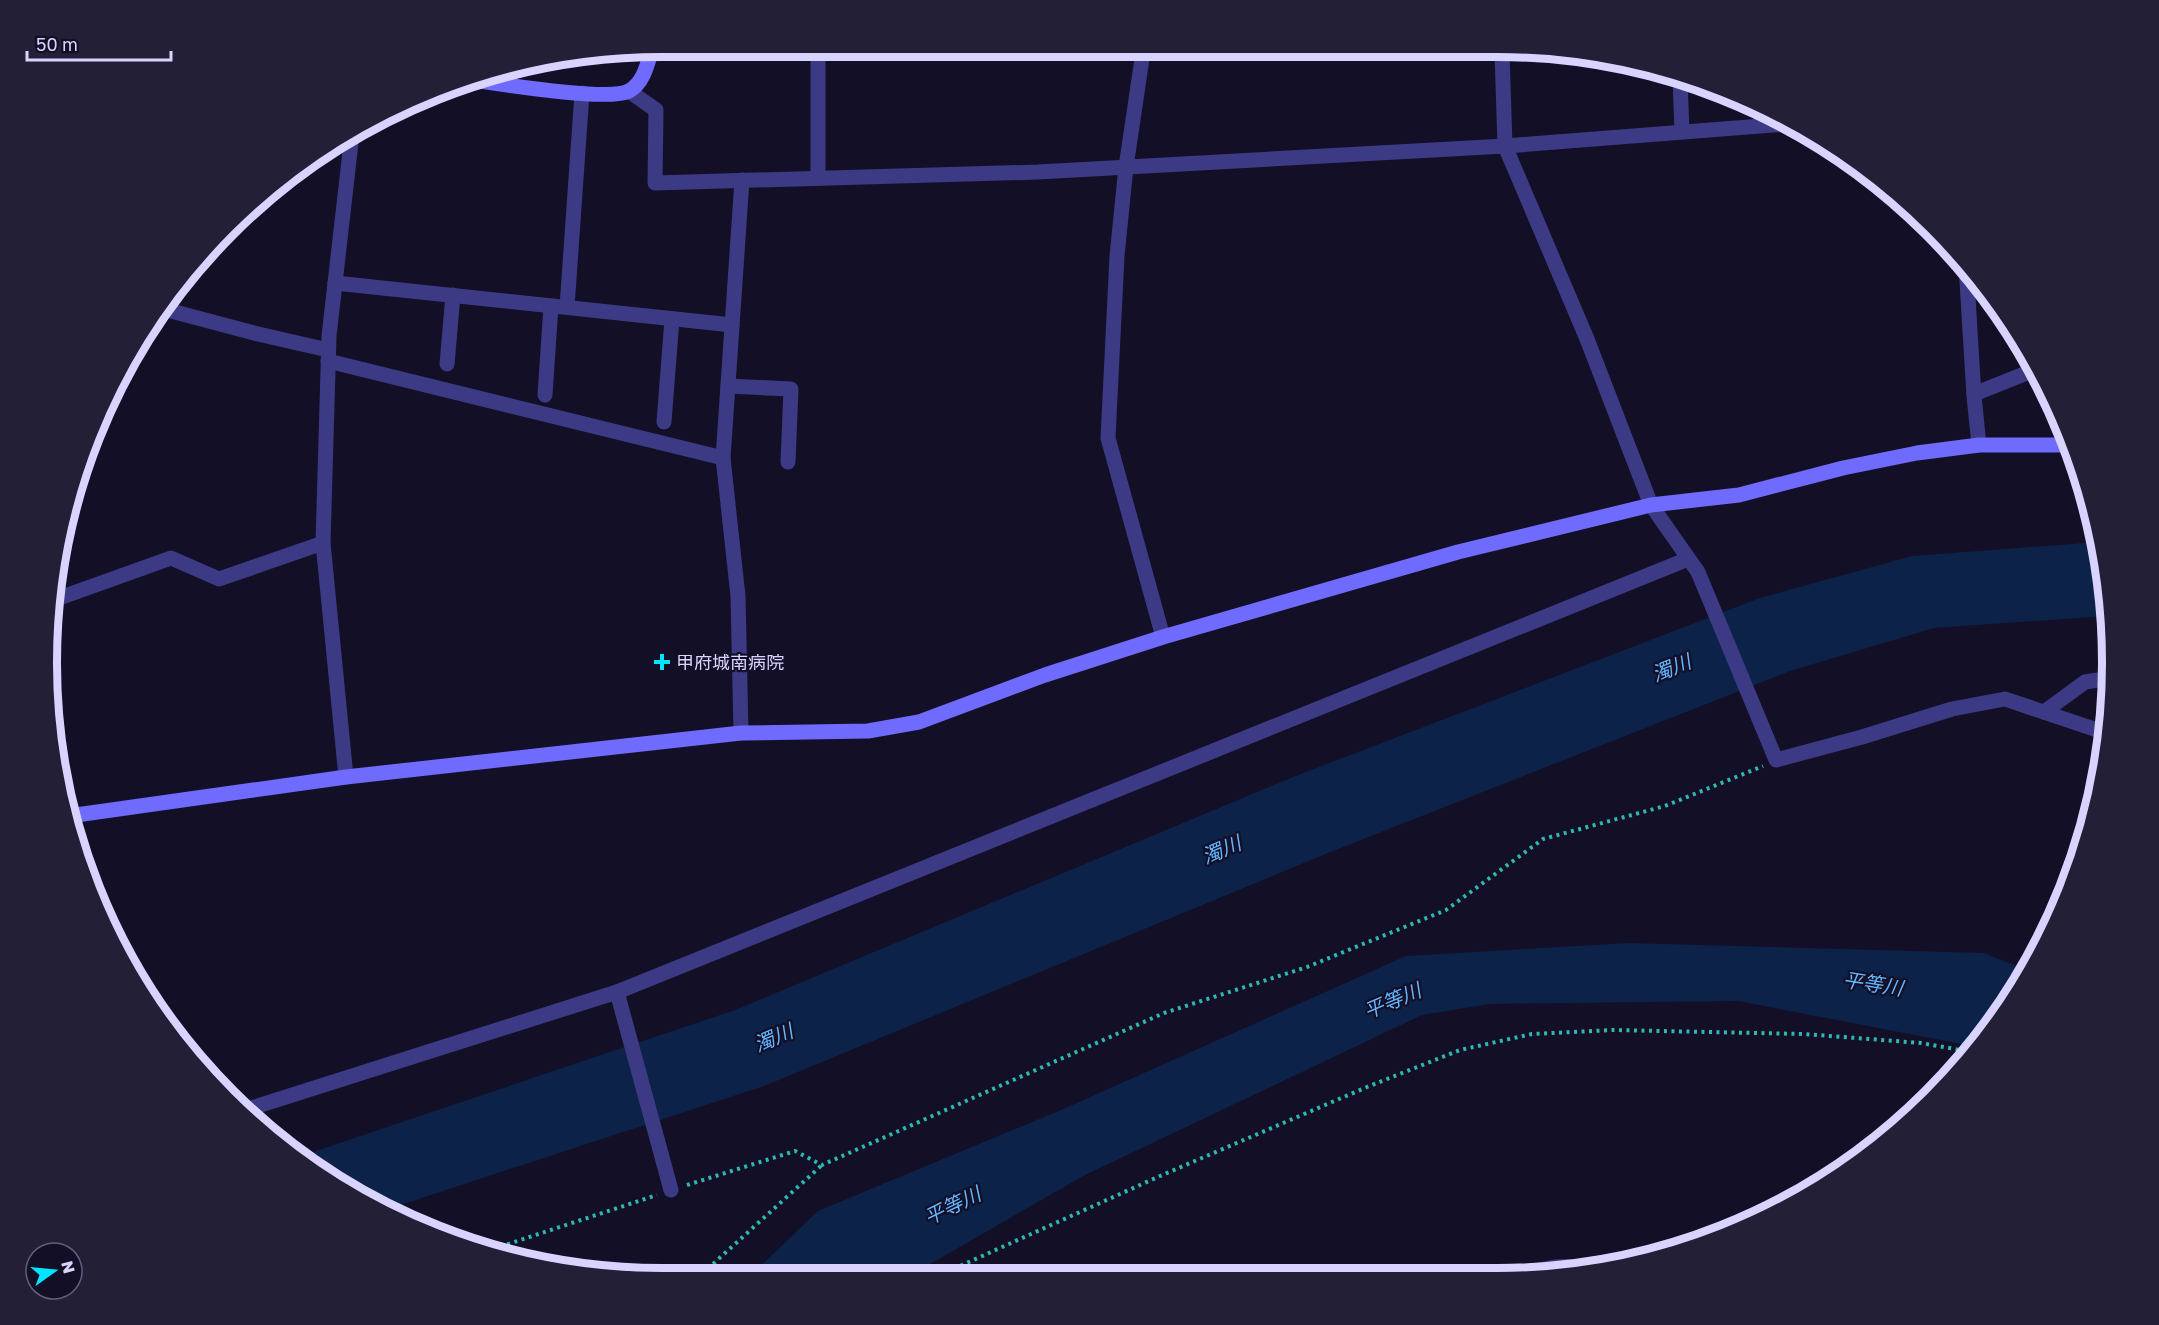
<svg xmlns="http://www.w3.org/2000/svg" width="2159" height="1325" font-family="'Golos Text','Noto Sans JP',sans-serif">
  <rect width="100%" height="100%" fill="#130f26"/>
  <g fill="#0c2248">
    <polygon points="2098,542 2107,582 2108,616 1934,628 1790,671 1328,853 764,1086 388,1209 298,1157 735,1010 1293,777 1760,598 1912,556"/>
    <polygon points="1629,943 1984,953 2027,970 1985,1037 1977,1047 1738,1001 1490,1004 1422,1015 1083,1176 911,1275 752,1274 818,1211 1061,1110 1406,956"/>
  </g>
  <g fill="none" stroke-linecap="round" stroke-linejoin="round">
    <g stroke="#2fb8b0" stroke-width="4" stroke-dasharray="3 4.5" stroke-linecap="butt">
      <polyline points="687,1185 795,1151 822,1165 1164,1013 1307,967 1446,910 1543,839 1665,806 1763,766"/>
      <polyline points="493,1249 657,1195"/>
      <polyline points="702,1274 822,1165"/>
      <polyline points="940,1275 1160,1176 1367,1087 1460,1050 1532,1034 1613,1030 1804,1034 1921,1043 1972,1052"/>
    </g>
    <g stroke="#3d3a85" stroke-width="15">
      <polyline points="818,52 818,178"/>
      <polyline points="1143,52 1126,167 1117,256 1108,438 1163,637"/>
      <polyline points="1502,52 1505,146 1587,339 1651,505 1698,572 1776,760 1862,737 1952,709 2005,699 2106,733"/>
      <polyline points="1680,79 1682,132"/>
      <polyline points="629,91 656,110 655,183 1038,172 1505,146 1786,124"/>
      <polyline points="1966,265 1974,396 1979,445"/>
      <polyline points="335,283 732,325"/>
      <polyline points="567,307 582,93"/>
      <polyline points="160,308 254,333 328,350"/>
      <polyline points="328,361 723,458"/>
      <polyline points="447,364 453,295"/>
      <polyline points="728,386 791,389 788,462"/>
      <polyline points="1974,394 2037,369"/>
      <polyline points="545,395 551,306"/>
      <polyline points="664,422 672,319"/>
      <polyline points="51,601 171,558 219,579 323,543"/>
      <polyline points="2044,712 2085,682 2110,678"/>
      <polyline points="741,733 738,596 723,458 742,180"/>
      <polyline points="346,777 323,543 329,336 352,134"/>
      <polyline points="617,992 671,1190"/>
      <polyline points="242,1111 617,992 1688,559"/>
      <path d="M1523 1277C1546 1265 1565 1265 1591 1268"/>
    </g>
    <g stroke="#6f6bff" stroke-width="15">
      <path d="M465 79C494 83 608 102 629 91 643 83 647 66 651 52"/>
      <polyline points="69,816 346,777 741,733 868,731 919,722 1045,675 1163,637 1458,552 1651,505 1739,495 1843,468 1917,453 1979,445 2071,445"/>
    </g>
  </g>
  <path fill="#00e5ff" stroke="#130f26" stroke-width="2" d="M659 653h6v6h6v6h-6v6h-6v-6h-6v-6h6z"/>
  <g text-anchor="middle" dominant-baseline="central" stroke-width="4.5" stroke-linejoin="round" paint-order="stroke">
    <g font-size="18" fill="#d9d4ff" stroke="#130f26" text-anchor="start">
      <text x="676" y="662">甲府城南病院</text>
    </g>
    <g font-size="20" font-style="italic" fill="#62b6ff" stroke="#130f26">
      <text transform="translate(1671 667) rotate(-22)">濁川</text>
      <text transform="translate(1221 849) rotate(-23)">濁川</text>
      <text transform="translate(1873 983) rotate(9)">平等川</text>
      <text transform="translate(1392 1000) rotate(-23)">平等川</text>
      <text transform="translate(773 1037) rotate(-23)">濁川</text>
      <text transform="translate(952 1205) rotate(-26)">平等川</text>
    </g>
  </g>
  <path d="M0 0H2159V1325H0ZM662 57H1497A605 605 0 0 1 2102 662V663A605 605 0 0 1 1497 1268H662A605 605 0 0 1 57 663V662A605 605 0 0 1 662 57Z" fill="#231f37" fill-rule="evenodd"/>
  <path fill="none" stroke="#d9d4ff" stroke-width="8" d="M662 57H1497A605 605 0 0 1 2102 662V663A605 605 0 0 1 1497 1268H662A605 605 0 0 1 57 663V662A605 605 0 0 1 662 57Z"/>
  <g transform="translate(54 1271) rotate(75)"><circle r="28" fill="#130f26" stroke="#625e7d" stroke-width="1.5"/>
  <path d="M0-4.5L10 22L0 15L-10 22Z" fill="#00e5ff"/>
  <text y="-9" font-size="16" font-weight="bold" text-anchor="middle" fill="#d9d4ff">N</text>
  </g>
  <path d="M27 51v9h144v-9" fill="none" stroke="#d9d4ff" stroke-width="3"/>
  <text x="36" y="51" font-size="18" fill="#d9d4ff" stroke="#130f26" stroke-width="4.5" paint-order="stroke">50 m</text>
</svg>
